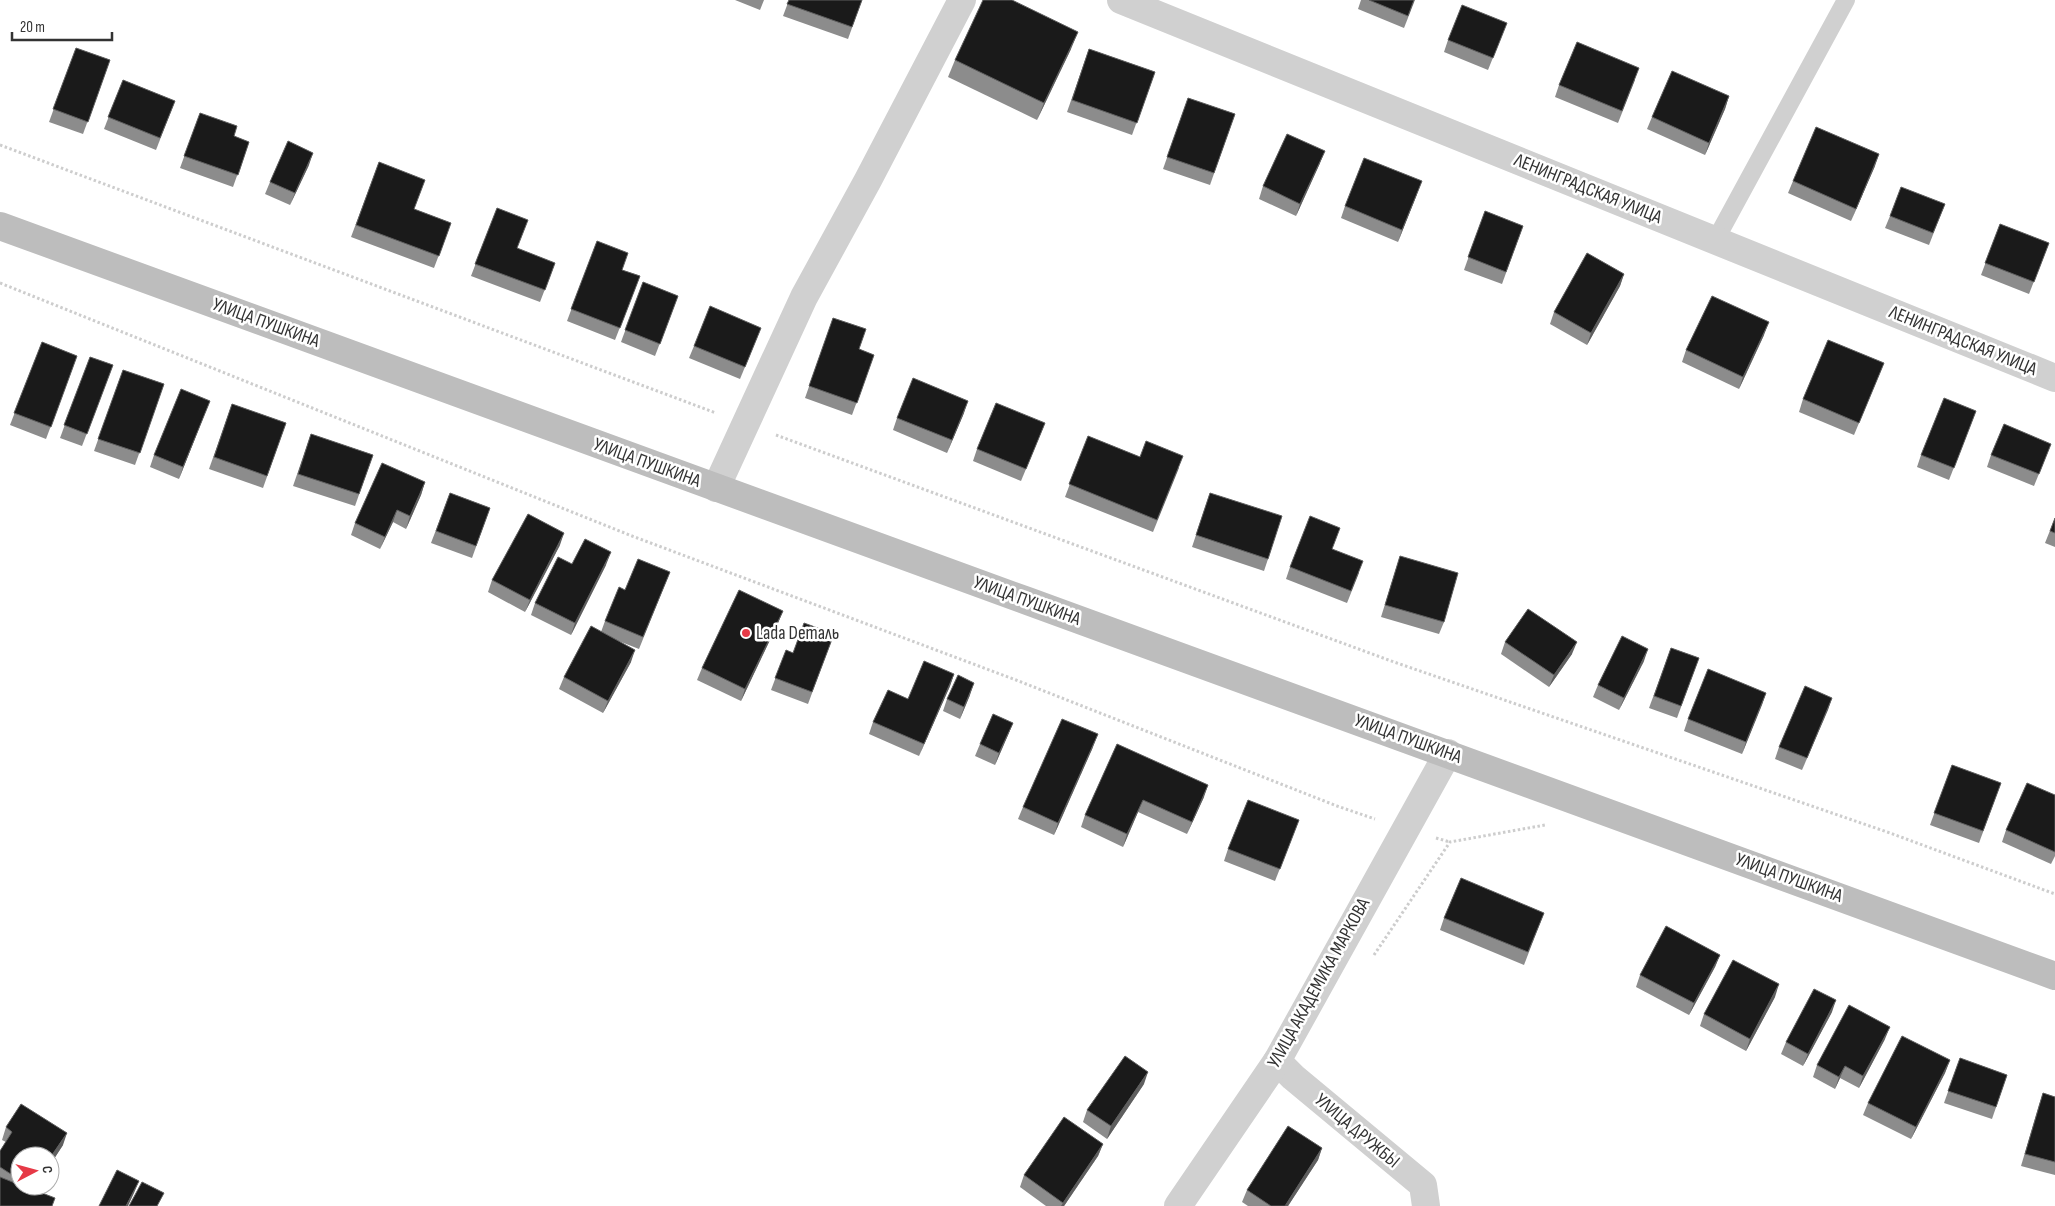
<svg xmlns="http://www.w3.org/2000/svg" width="2055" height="1206" font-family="'Sofia Sans Condensed',sans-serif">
  <rect width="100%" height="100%" fill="#fff"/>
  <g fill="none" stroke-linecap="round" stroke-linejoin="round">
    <g stroke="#cdcdcd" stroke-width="3" stroke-dasharray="2.5 2.5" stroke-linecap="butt">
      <polyline points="0,145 716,413"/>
      <polyline points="0,283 632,536 1016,680 1337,806 1375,819"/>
      <polyline points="776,435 1394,662 1890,833 2055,894"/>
      <polyline points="1436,838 1450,842"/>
      <polyline points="1374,955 1450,842 1545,825"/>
    </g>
    <polyline stroke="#d0d0d0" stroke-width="18" points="1715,241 1846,0"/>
    <g stroke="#d0d0d0" stroke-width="28">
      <polyline points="1121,0 2055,378"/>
      <polyline points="716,488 804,297 868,180 962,0"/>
      <polyline points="1277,1061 1293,1077 1423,1185 1426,1206"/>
      <polyline points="1178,1206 1277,1061 1448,753"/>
    </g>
    <path stroke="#bdbdbd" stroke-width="28" d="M0 226C685 477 1370 725 2055 976"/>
  </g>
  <g fill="#8c8c8c">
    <polygon points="735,0 764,0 760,10"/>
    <polygon points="789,0 862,0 848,39 783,16"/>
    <polygon points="1361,0 1415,0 1404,28 1358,9"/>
    <polygon points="1502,35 1488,70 1444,52 1448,40"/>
    <polygon points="76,48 110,60 83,134 49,122"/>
    <polygon points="1071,49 1037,120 948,77 955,60"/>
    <polygon points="1089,49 1155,72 1132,135 1067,112"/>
    <polygon points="123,80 175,101 156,150 104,129"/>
    <polygon points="1635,80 1618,123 1555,97 1559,85"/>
    <polygon points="1729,96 1725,109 1705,155 1647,129 1652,117"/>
    <polygon points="1188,98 1235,114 1210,185 1163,169"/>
    <polygon points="200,113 234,136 249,142 233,187 180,168"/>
    <polygon points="379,162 414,209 451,223 434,268 351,237"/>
    <polygon points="1320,163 1296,216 1259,199 1263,186"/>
    <polygon points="309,165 290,205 265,194 270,182"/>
    <polygon points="1875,166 1851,221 1788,193 1793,181"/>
    <polygon points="1417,194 1398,242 1341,218 1345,206"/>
    <polygon points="1945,204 1929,245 1885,228 1890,216"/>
    <polygon points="497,208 517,249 555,263 540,302 471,276"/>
    <polygon points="1485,211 1523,226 1502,284 1464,270"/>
    <polygon points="2000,224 2049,243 2029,294 1981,275"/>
    <polygon points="597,241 622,270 640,276 615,340 567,321"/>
    <polygon points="1624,274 1620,286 1587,345 1550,324 1554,312"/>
    <polygon points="643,282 678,296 655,356 621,342"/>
    <polygon points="833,318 859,349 874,355 852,415 805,398"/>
    <polygon points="761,328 740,379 689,358 694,346"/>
    <polygon points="1764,335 1739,389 1682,362 1686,350"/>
    <polygon points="42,342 77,356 46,439 10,425"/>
    <polygon points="90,357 113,365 82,446 60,438"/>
    <polygon points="1884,363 1854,435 1799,412 1803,399"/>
    <polygon points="123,370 164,384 135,465 94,451"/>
    <polygon points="232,404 286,423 263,488 209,469"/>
    <polygon points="1976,411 1949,480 1917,467 1921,455"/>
    <polygon points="205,413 179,479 150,467 154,455"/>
    <polygon points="964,413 947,453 893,430 897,418"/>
    <polygon points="1045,423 1021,481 973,461 977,449"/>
    <polygon points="311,434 373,455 355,506 293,486"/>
    <polygon points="1088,436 1140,457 1179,468 1153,532 1065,497"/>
    <polygon points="2051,444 2034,486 1987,467 1991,455"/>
    <polygon points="425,482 421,495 406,529 393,522 380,549 351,535 355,523"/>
    <polygon points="450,493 490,508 472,558 431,543"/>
    <polygon points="1210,493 1268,559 1264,571 1192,547"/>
    <polygon points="2055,518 2055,547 2045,543"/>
    <polygon points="560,545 525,612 488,592 492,580"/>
    <polygon points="1332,549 1359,573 1347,603 1286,579 1290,567"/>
    <polygon points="1400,556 1444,622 1439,634 1381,617"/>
    <polygon points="572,564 606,565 571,635 531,615 535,603"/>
    <polygon points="670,572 639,649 616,640 631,662 603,713 559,689 564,677 601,632 605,621 625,590"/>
    <polygon points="783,611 778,623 741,701 697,680 702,668"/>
    <polygon points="834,634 808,704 771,690 786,650 793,653"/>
    <polygon points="1505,642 1572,654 1549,687 1501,654"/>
    <polygon points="1671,648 1699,658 1677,718 1649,708"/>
    <polygon points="1644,661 1619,710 1593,697 1598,685"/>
    <polygon points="954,674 950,686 919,756 869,734 873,722 908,699"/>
    <polygon points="1766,693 1742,754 1684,731 1688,719"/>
    <polygon points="970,695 960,719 943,711 947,699"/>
    <polygon points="1832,698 1802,770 1775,759 1779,747"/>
    <polygon points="1013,723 1008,735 995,765 975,756 980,744"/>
    <polygon points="1117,744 1204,797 1187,834 1138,812 1123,847 1081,827 1085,815"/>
    <polygon points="1093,747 1054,835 1018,819 1023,807"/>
    <polygon points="1952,765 2001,783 1979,843 1930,825"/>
    <polygon points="2055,795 2055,856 2051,864 2002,842 2006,830"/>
    <polygon points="1299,820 1275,881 1224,861 1228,849"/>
    <polygon points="1544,913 1524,965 1440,930 1444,918"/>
    <polygon points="1720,955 1715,967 1689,1015 1636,987 1640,975"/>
    <polygon points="1775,997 1746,1051 1700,1026 1704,1014"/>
    <polygon points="1832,1012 1803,1066 1781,1054 1786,1042"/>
    <polygon points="1885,1039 1859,1088 1840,1078 1835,1089 1813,1077 1817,1065"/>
    <polygon points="1960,1058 2007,1075 1992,1119 1944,1103"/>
    <polygon points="1950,1060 1945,1073 1911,1139 1863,1115 1868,1103"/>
    <polygon points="1144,1084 1107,1139 1083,1122 1087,1110"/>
    <polygon points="2043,1093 2055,1097 2055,1175 2021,1166 2039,1105"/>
    <polygon points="6,1127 63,1145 50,1165 50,1156 20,1156 20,1186 0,1206 0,1151 6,1142 2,1140"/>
    <polygon points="1103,1144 1098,1156 1064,1206 1046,1206 1020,1187 1024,1175"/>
    <polygon points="1322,1148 1318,1160 1288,1206 1248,1206 1242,1202 1247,1190"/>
  </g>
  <g fill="#5f5f5f">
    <polygon points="1078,32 1071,49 1037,120 1044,103"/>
    <polygon points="1729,96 1725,109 1705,155 1709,143"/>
    <polygon points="1325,151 1320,163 1296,216 1300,204"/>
    <polygon points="313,153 309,165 290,205 295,193"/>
    <polygon points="1879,154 1875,166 1851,221 1856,209"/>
    <polygon points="1422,181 1417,194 1398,242 1402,230"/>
    <polygon points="1624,274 1620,286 1587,345 1591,333"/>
    <polygon points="1769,322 1764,335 1739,389 1743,377"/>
    <polygon points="210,401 205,413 179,479 183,467"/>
    <polygon points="968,401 964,413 947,453 952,440"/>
    <polygon points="425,482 421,495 406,529 410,516"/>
    <polygon points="397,510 393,522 380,549 385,537"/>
    <polygon points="564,533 560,545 525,612 530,600"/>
    <polygon points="611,552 606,565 571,635 575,623"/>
    <polygon points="783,611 778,623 741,701 745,689"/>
    <polygon points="1577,642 1572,654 1549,687 1554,675"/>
    <polygon points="1648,649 1644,661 1619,710 1624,698"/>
    <polygon points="635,650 631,662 603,713 608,701"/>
    <polygon points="954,674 950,686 919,756 924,744"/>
    <polygon points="974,683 970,695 960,719 964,707"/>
    <polygon points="1766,693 1762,705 1742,754 1746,742"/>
    <polygon points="1832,698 1828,710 1802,770"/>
    <polygon points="1013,723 1008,735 995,765 999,753"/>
    <polygon points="1098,734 1093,747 1054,835 1058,823"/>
    <polygon points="1208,785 1204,797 1187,834 1192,822"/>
    <polygon points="1143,800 1138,812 1123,847 1127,834"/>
    <polygon points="1720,955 1715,967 1689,1015 1694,1003"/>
    <polygon points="1779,984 1775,997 1746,1051 1750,1039"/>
    <polygon points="1836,1000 1832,1012 1803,1066 1808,1054"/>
    <polygon points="1890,1027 1885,1039 1859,1088 1863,1076"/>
    <polygon points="1950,1060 1945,1073 1911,1139 1916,1127"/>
    <polygon points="1845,1066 1840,1078 1835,1089 1839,1077"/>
    <polygon points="1148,1072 1144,1084 1107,1139 1111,1126"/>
    <polygon points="67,1133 63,1145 50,1165 52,1155"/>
    <polygon points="1103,1144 1098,1156 1064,1206 1061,1206 1063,1203"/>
    <polygon points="1322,1148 1318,1160 1288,1206 1285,1206"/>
    <polygon points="139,1181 134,1193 128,1206 126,1206"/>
  </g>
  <g fill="#1a1a1a" stroke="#5f5f5f">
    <polygon points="789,0 862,0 852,27 787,4"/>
    <polygon points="983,0 1012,0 1078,32 1044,103 955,60"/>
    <polygon points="1369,0 1414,0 1408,16"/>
    <polygon points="1462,5 1507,23 1493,58 1448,40"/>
    <polygon points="1577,42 1639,68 1622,111 1559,85"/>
    <polygon points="76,48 110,60 88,122 53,109"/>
    <polygon points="1089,49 1155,72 1137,123 1072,100"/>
    <polygon points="1672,71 1729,96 1709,143 1652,117"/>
    <polygon points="123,80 175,101 160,138 108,117"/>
    <polygon points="1188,98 1235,114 1214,173 1167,157"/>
    <polygon points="200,113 237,126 234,136 249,142 238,175 184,156"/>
    <polygon points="1816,127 1879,154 1856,209 1793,181"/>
    <polygon points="1287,134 1325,151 1300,204 1263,186"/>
    <polygon points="288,141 313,153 295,193 270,182"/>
    <polygon points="1364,158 1422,181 1402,230 1345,206"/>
    <polygon points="379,162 425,180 414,209 451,223 439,256 356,225"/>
    <polygon points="1901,187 1945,204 1933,233 1890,216"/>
    <polygon points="497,208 528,220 517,248 555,263 545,290 475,264"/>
    <polygon points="1485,211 1523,226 1506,272 1468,257"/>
    <polygon points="2000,224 2049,243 2034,282 1985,263"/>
    <polygon points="597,241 628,253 622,270 640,276 620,328 571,309"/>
    <polygon points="1587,253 1624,274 1591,333 1554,312"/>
    <polygon points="643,282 678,296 660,344 625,330"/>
    <polygon points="1712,296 1769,322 1743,377 1686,350"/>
    <polygon points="710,306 761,328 745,367 694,346"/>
    <polygon points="833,318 866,329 859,349 874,355 857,403 809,386"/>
    <polygon points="1828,340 1884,363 1859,423 1803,399"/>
    <polygon points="42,342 77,356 51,427 14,413"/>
    <polygon points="90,357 113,365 87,434 64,425"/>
    <polygon points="123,370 164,384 140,453 98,439"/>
    <polygon points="913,378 968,401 952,440 897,418"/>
    <polygon points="181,389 210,401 183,467 154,455"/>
    <polygon points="1944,398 1976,411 1954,468 1921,455"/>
    <polygon points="996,403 1045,423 1026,469 977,449"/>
    <polygon points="232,404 286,423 267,476 214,457"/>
    <polygon points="2004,424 2051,444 2039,474 1991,455"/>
    <polygon points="311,434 373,455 359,494 298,474"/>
    <polygon points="1088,436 1140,457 1146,441 1183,456 1157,520 1069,484"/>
    <polygon points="382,463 425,482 410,516 397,510 385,537 355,523"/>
    <polygon points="450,493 490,508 476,546 436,531"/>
    <polygon points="1210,493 1282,516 1268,559 1196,535"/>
    <polygon points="528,514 564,533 530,600 492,580"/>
    <polygon points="1310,516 1340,528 1332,549 1363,561 1351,591 1290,567"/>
    <polygon points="2055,518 2055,533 2050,531"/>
    <polygon points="585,539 611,552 575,623 535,603 558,557 572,564"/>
    <polygon points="1400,556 1458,573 1444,622 1385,605"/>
    <polygon points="638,559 670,572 643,637 605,621 619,587 625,590"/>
    <polygon points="739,590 783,611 745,689 702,668"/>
    <polygon points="1528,609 1577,642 1554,675 1505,642"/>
    <polygon points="804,623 834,634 812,692 775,678 786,650 793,653"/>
    <polygon points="591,626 635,650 608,701 564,677"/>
    <polygon points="1622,636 1648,649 1624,698 1598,685"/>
    <polygon points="1671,648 1699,658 1681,706 1654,696"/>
    <polygon points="924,661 954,674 924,744 873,722 888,690 908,699"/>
    <polygon points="1708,669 1766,693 1746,742 1688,719"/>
    <polygon points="958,675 974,683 964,707 947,699"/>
    <polygon points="1805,686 1832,698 1807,758 1779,747"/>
    <polygon points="993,714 1013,723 999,753 980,744"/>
    <polygon points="1062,719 1098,734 1058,823 1023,807"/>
    <polygon points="1117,744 1208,785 1192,822 1143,800 1127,834 1085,815"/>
    <polygon points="1952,765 2001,783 1983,831 1934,813"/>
    <polygon points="2027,783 2055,795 2055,852 2006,830"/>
    <polygon points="1248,800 1299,820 1280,869 1228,849"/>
    <polygon points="1461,878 1544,913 1528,952 1444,918"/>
    <polygon points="1666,926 1720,955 1694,1003 1640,975"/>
    <polygon points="1733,960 1779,984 1750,1039 1704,1014"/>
    <polygon points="1814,989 1836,1000 1808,1054 1786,1042"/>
    <polygon points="1849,1005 1890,1027 1863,1076 1845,1066 1839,1077 1817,1065"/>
    <polygon points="1902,1036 1950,1060 1916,1127 1868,1103"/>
    <polygon points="1125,1056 1148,1072 1111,1126 1087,1110"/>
    <polygon points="1960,1058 2007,1075 1996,1107 1948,1091"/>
    <polygon points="2043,1093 2055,1097 2055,1162 2025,1154"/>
    <polygon points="21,1104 67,1133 52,1155 42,1148 37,1156 20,1156 20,1180 0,1167 0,1151 12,1132 6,1127"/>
    <polygon points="1064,1117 1103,1144 1063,1203 1024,1175"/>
    <polygon points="1288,1126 1322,1148 1285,1206 1271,1206 1247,1190"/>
    <polygon points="117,1170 139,1181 126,1206 99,1206"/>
    <polygon points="0,1177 20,1185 20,1186 24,1186 55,1198 52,1206 0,1206"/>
    <polygon points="142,1182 164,1193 157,1206 129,1206"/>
  </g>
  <circle fill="#e63946" stroke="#fff" stroke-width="2" cx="746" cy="633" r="5"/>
  <g text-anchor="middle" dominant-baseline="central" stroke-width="5" stroke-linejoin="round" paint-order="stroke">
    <g font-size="19" fill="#333" stroke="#fff">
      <text transform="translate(1588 189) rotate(22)">ЛЕНИНГРАДСКАЯ УЛИЦА</text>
      <text transform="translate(266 323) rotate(20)">УЛИЦА ПУШКИНА</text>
      <text transform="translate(1963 341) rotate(22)">ЛЕНИНГРАДСКАЯ УЛИЦА</text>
      <text transform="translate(647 463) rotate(20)">УЛИЦА ПУШКИНА</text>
      <text transform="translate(1027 601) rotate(20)">УЛИЦА ПУШКИНА</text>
      <text transform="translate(1408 739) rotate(20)">УЛИЦА ПУШКИНА</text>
      <text transform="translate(1789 878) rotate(20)">УЛИЦА ПУШКИНА</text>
      <text transform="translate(1319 983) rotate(-61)">УЛИЦА АКАДЕМИКА МАРКОВА</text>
      <text transform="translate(1357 1131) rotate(40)">УЛИЦА ДРУЖБЫ</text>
    </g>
    <g font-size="19" fill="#333" stroke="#fff" text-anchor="start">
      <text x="756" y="633">Lada Dеталь</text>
    </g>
  </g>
  <g transform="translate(35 1171) rotate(84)"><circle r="24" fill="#ffffff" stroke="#adadad"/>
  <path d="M0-4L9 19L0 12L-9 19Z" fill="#e63946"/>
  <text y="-8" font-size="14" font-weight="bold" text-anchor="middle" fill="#333333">С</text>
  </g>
  <path d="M12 32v8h100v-8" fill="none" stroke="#333333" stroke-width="2.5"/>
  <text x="20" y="32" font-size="15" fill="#333333" stroke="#ffffff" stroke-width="4" paint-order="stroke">20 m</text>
</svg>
